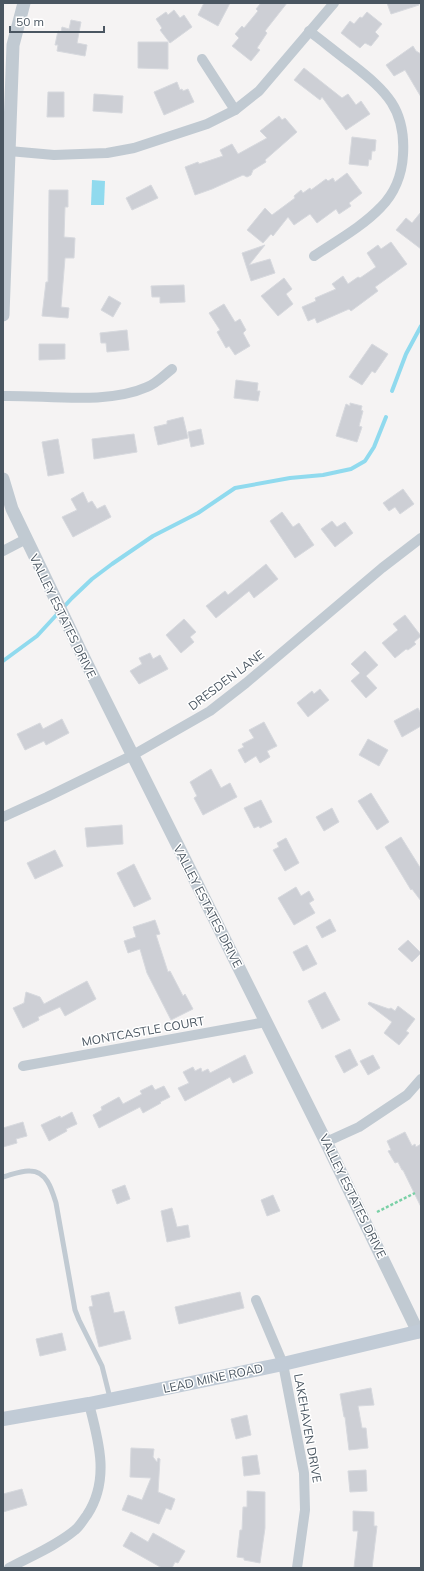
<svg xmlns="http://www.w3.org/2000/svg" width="424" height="1571" font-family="Mulish,sans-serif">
  <rect width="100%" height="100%" fill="#f5f3f3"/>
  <polygon fill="#90daee" points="92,180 105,181 104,205 91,205"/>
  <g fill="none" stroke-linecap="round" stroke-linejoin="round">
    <g stroke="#90daee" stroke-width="4">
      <polyline points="392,391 406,354 421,326"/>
      <polyline points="3,661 37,636 72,598 92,579 112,564 153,536 198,513 235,488 290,478 323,475 351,469 365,461 374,447 386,417"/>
    </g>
  </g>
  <g fill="#cdcfd5" stroke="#d7d9de">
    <polygon points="204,3 230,3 218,26 198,15"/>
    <polygon points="261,3 287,3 265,31 267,33 257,48 260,50 251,61 232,46 239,38 235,34 242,26 244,28 258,11 256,9"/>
    <polygon points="387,3 419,3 419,5 391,14"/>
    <polygon points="174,10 180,18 184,15 192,27 170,43 160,30 162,28 156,19 166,12 168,15"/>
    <polygon points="367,12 382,24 375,32 379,36 371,46 365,43 360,48 341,33 350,21 354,24 360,17 362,18"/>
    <polygon points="71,20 81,22 77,43 87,45 85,56 57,51 58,45 55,45 58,31 61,32 62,27 69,29"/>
    <polygon points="138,42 168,42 168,69 138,68"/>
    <polygon points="413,46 416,51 421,54 421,97 405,70 394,76 386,65"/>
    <polygon points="304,68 342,98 348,94 356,105 361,101 370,114 346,130 322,97 320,100 294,80"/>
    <polygon points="177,82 180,90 182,89 183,91 188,89 194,102 164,115 154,92"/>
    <polygon points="48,92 64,92 64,117 47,117"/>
    <polygon points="94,94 123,96 122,113 93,111"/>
    <polygon points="279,116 282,120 285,118 297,132 265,160 266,162 253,170 251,175 247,177 243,175 212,189 195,195 185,167 198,162 199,164 223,156 220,150 232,144 238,154 267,138 260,131"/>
    <polygon points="352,137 376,140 375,151 372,151 371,160 369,159 368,166 349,164"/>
    <polygon points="347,173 362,193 349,203 351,206 339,214 336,209 317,223 310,214 294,225 288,217 273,236 271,234 263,243 247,230 265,208 272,215 295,198 294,196 301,190 303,193 310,188 311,190 326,179 328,181 333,178 335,182"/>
    <polygon points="151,185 158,198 132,210 126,198"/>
    <polygon points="49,190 68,190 68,207 65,207 64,237 75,238 74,258 65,258 61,307 69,308 68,318 42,316 46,282 48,282"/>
    <polygon points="421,212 421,249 396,230 406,218 412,223"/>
    <polygon points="391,242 407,264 375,287 378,291 351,311 349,309 317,323 315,318 308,321 302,307 316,301 315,298 336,289 332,284 343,276 348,284 358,277 360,278 376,267 367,253 378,245 381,249"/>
    <polygon points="265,245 249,265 270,259 275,273 251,281 242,253"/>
    <polygon points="284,278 292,289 286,294 293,304 278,316 261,296"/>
    <polygon points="184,285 185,302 160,303 160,297 152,297 151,286"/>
    <polygon points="109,296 121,303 113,317 101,310"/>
    <polygon points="224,304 235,322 240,319 246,330 243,333 250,346 235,355 229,346 226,348 217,332 220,330 209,313"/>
    <polygon points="127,330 129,350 107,352 106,343 101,343 100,333"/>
    <polygon points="39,344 65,344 65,359 39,360"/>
    <polygon points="372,344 388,354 375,373 372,371 362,385 349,377"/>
    <polygon points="236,380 258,383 257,391 260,391 258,401 234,398"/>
    <polygon points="350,403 362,406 361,410 363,411 359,426 362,427 357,442 336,436 346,404 350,406"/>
    <polygon points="183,417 188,438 158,445 154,427 167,424 167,421"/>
    <polygon points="201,429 204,444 191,447 188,432"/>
    <polygon points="134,434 137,452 94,459 92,439"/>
    <polygon points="58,439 64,473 48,476 42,442"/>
    <polygon points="403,489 414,504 400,514 395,507 389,511 383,503"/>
    <polygon points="83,492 88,503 92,501 97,509 105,505 111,517 73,537 62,517 77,510 71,499"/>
    <polygon points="282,512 293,527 299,523 314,545 295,558 270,521"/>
    <polygon points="332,521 337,527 345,522 353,533 335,547 321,529"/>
    <polygon points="266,564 278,579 254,598 249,591 216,618 206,606 225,591 228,595"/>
    <polygon points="405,615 421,636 414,642 416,644 408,650 406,649 395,658 382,643 398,630 393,624"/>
    <polygon points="184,619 196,632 190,637 194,642 181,653 166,635"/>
    <polygon points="365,651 378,665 366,676 377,688 366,698 351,681 360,673 351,664"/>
    <polygon points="150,653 153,659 160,655 168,669 139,684 130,671 142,664 139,658"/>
    <polygon points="320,689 329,700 308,717 297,703 312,691 314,694"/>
    <polygon points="418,708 421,714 421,726 402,737 394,721"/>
    <polygon points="62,719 69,733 46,745 44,741 25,750 17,734 40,723 43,729"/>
    <polygon points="264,722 277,746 267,751 270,757 260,763 256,756 245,763 238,750 244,747 242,744 254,738 249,730"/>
    <polygon points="368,739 388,750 379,766 359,755"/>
    <polygon points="211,769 221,788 230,783 237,797 203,815 194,798 197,796 190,782"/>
    <polygon points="371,793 389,822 377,830 358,801"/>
    <polygon points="261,800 272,822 260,828 259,826 254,828 244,808"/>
    <polygon points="332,808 339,822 324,831 316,817"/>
    <polygon points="122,825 123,844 87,847 85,828"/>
    <polygon points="401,837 421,869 421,901 412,889 411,890 385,847"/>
    <polygon points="286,838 299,863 285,871 273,850 279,847 277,843"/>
    <polygon points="55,850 63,866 35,879 27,863"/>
    <polygon points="134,864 151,899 134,907 117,873"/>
    <polygon points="296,887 301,896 309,891 314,900 309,903 315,913 294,925 278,898"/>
    <polygon points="330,919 336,931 322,938 316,927"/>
    <polygon points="155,920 160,934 156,935 168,972 170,971 183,996 185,994 193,1009 171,1020 147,973 140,949 128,953 124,941 136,937 133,927"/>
    <polygon points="408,940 421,953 412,962 398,949"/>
    <polygon points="307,945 317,964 303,971 293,952"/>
    <polygon points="87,981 96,999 65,1016 60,1007 38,1017 39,1020 23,1028 13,1008 24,1003 26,992 40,997 44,1004"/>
    <polygon points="325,992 340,1020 322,1029 308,1001"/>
    <polygon points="369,1002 389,1009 391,1008 395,1011 398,1006 415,1019 406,1031 409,1033 399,1045 384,1033 392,1022 368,1004"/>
    <polygon points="350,1049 358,1065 344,1073 335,1056"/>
    <polygon points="245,1055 253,1073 233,1083 230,1077 185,1101 178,1088 189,1083 183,1072 193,1067 195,1071 201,1068 202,1072 208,1069 210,1073"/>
    <polygon points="373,1055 380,1068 368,1075 360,1061"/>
    <polygon points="152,1085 155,1090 164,1086 170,1097 160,1102 161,1103 143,1113 140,1107 99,1128 93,1115 102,1110 101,1107 119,1097 123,1104 142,1094 140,1091"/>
    <polygon points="72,1112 77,1124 66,1129 67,1131 49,1141 41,1125 60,1116 61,1118"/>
    <polygon points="23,1122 27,1136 16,1139 17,1143 3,1147 3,1128"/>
    <polygon points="405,1132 412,1146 415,1144 416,1147 421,1144 421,1207 403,1170 402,1170 398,1162 395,1163 388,1151 391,1150 387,1141"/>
    <polygon points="125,1185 130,1199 117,1204 112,1190"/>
    <polygon points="273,1195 280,1211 267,1216 261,1200"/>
    <polygon points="172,1208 177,1227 188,1225 190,1237 167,1242 161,1211"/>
    <polygon points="109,1292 114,1313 124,1311 131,1339 99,1347 89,1307 93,1306 91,1296"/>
    <polygon points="240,1292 244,1308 179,1324 175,1307"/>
    <polygon points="62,1333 66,1350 40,1356 36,1339"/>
    <polygon points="371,1388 374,1405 358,1406 362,1428 366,1428 368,1448 349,1450 345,1417 344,1417 340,1394"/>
    <polygon points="247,1415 251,1435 236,1439 231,1419"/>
    <polygon points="131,1448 154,1449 153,1457 157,1462 158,1458 160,1459 158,1492 175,1499 171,1510 166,1508 159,1524 122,1510 128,1495 142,1500 151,1478 130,1477"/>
    <polygon points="257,1455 260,1474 244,1476 242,1457"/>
    <polygon points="366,1470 367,1491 350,1492 348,1471"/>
    <polygon points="22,1489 27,1505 3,1512 3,1494"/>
    <polygon points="247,1491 265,1492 265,1528 260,1563 244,1560 244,1558 237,1557 240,1530 242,1530 243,1507 247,1507"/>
    <polygon points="353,1511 374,1512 374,1526 377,1526 372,1568 354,1568 358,1531 353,1531"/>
    <polygon points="131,1532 148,1542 153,1533 185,1551 178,1563 175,1562 172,1568 162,1568 123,1546"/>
  </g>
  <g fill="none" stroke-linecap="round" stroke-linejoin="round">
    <polyline stroke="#7ad0a6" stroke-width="2.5" stroke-dasharray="3 2" stroke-linecap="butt" points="377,1212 415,1193"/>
    <path stroke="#c1cad2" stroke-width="5" d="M3 1177C11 1175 22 1170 30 1171 47 1171 52 1190 56 1203L75 1310 79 1320 102 1366 110 1398"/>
    <g stroke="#c1cad2" stroke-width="10">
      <path d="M309 31C324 42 338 54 353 65 386 91 406 109 403 155 402 175 394 194 381 207 362 227 336 241 314 256"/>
      <polyline points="202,59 235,110"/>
      <polyline points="9,151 54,155 107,153 134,148 207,124 235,110 259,91 334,3"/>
      <path d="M3 396C47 395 107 405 147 387 156 384 164 375 172 369"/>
      <polyline points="3,551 26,539"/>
      <polyline points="3,817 47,797 133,755 210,711 246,683 382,568 421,538"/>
      <polyline points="23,1066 266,1022"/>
      <polyline points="326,1142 359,1127 407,1095 421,1079"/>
      <polyline points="256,1300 283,1364 304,1473 305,1510 297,1568"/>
      <path d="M9 1568C31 1556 56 1546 75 1530 80 1526 83 1520 87 1515 110 1480 99 1442 89 1404"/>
    </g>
    <g stroke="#c1cad2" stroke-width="13">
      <polyline points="3,315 13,45 24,3"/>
      <polyline points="3,479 12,509 81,652 326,1142 418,1332"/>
    </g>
    <polyline stroke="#c1cbd6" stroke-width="14" points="3,1419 89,1404 283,1364 421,1331"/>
  </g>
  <g text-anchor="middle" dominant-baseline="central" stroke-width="3" stroke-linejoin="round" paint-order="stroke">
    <g font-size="12" fill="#4a5661" stroke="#fff">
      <text transform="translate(63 616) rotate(64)">VALLEY ESTATES DRIVE</text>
      <text transform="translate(226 680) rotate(-37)">DRESDEN LANE</text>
      <text transform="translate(208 906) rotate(63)">VALLEY ESTATES DRIVE</text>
      <text transform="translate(143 1031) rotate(-10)">MONTCASTLE COURT</text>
      <text transform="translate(353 1196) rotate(64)">VALLEY ESTATES DRIVE</text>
      <text transform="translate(213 1378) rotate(-12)">LEAD MINE ROAD</text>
      <text transform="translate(308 1428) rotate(80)">LAKEHAVEN DRIVE</text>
    </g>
  </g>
  <rect width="424" height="1571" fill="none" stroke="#4a5661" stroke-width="8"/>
  <path d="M10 26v6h94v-6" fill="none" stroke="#4a5661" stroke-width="2"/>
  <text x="16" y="26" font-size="12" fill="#4a5661" stroke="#ffffff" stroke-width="3" paint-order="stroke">50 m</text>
</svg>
